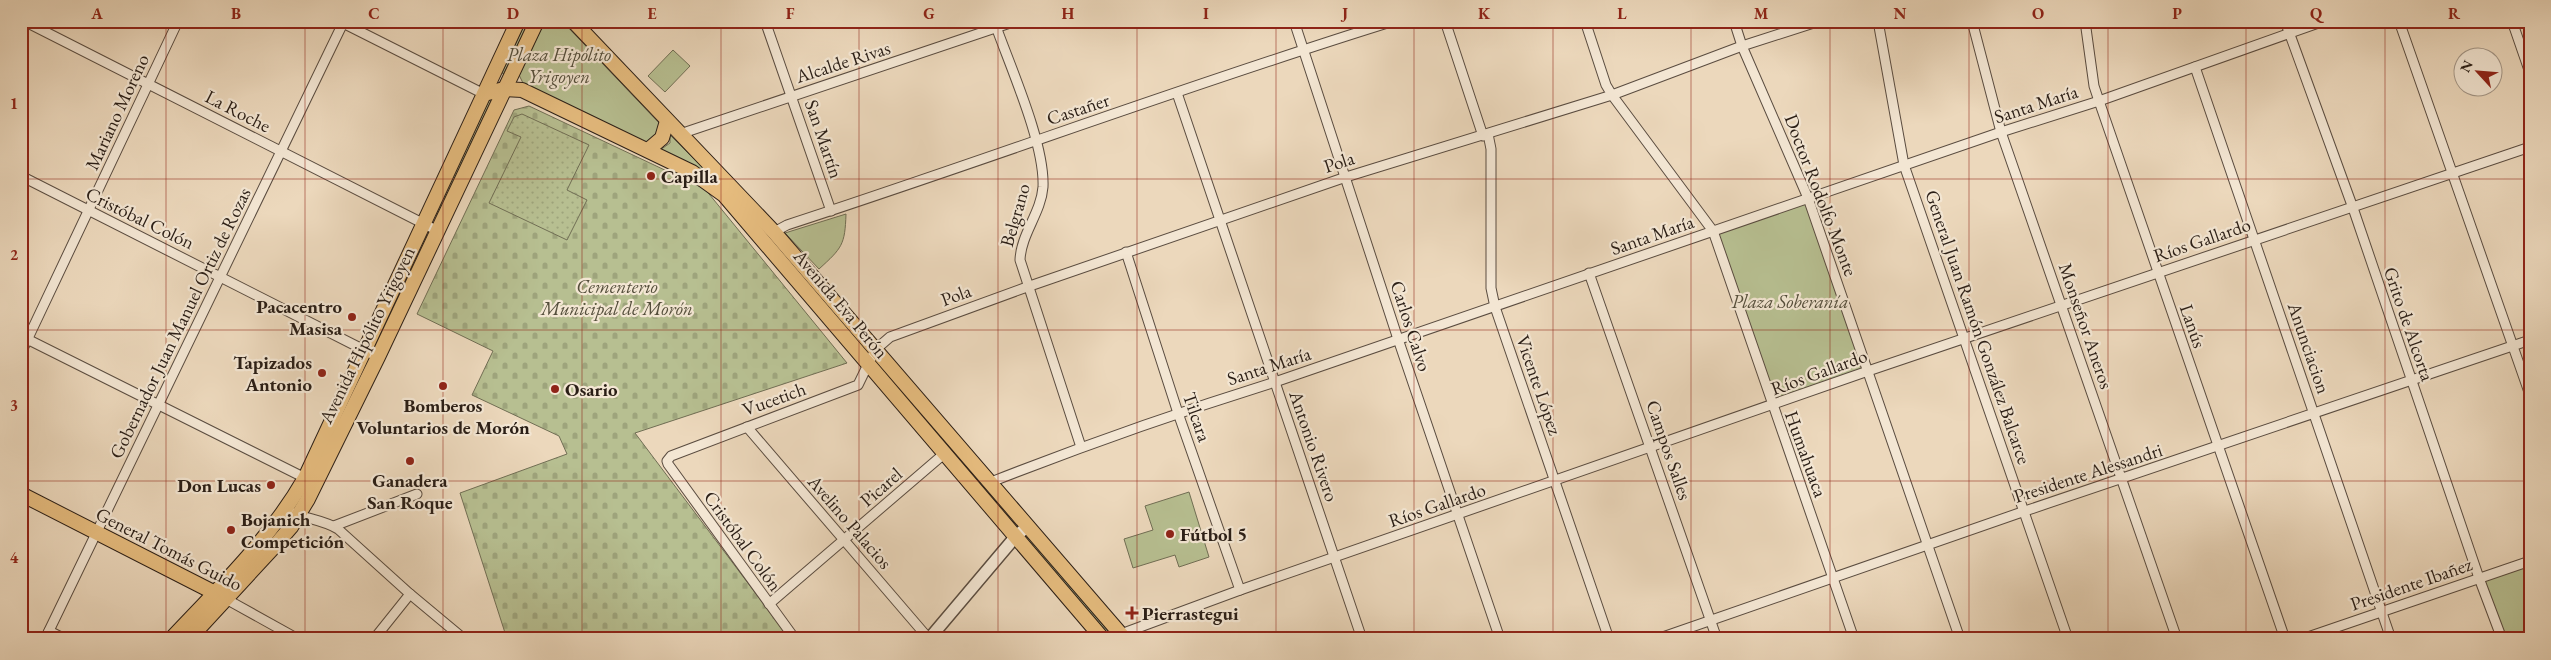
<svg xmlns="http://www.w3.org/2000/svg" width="2551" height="660" font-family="'EB Garamond',serif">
  <defs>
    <pattern id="cemetery-stones" width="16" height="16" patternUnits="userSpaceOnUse" patternTransform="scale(1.25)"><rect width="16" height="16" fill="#b7bf91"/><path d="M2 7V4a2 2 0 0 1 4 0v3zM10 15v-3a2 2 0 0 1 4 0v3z" fill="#9ea47c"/></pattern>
    <pattern id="garden-dots" width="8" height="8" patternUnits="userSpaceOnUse" patternTransform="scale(1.25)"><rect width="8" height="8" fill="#b7bf91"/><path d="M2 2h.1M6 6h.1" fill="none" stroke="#9ea47c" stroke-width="1.8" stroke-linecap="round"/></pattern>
  </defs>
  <rect width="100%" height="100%" fill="#ecd8bc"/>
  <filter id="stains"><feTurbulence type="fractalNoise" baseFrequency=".004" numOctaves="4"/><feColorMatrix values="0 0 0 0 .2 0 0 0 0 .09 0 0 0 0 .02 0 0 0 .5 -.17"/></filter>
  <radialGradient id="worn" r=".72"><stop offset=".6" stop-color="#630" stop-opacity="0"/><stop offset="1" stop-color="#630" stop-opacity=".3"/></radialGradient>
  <g fill="#b7bf91" stroke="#706e54">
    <polygon points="526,21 530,21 504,74 502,73"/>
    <polygon points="545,21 562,21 660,124 658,134 646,143 523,83 519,75"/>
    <polygon points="673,50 690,66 665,92 648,76"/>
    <polygon points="490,98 492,100 439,215 436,214"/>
    <polygon points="670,135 770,235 861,344 859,345 734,201 702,170 660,150 670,143"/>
    <polygon points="1808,198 1868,371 1772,406 1713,231"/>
    <path d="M846 214C845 245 842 248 819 269L785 233Z"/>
    <polygon points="426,235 428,237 383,333 380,331"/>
    <polygon points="894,381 1012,518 1010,520 891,382"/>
    <polygon points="1189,492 1209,557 1179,567 1175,555 1133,568 1124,539 1153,530 1145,506"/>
    <polygon points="1028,537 1115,639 1112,639 1026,538"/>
    <polygon points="2530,561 2530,639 2502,639 2479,578"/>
  </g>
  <polygon fill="url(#cemetery-stones)" stroke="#706e54" points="529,106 705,189 847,363 635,433 790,639 507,639 460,493 567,454 559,436 472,395 493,351 417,314 514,110"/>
  <polygon fill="url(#garden-dots)" stroke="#706e54" points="522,114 589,145 567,190 587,200 567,240 489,203 521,137 507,131 514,117"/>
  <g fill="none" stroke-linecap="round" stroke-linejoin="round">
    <defs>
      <g id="minor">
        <polyline points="24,21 438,231"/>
        <polyline points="339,21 484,94"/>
        <polyline points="765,21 831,211"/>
        <path d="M994 21C1009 64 1045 143 1043 187 1041 213 1021 234 1020 260L1081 447"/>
        <polyline points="1294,21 1398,339 1500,639"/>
        <polyline points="1445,21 1483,136"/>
        <polyline points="1585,21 1606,85 1612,95 1713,231 1854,639"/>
        <polyline points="1734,21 1742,46 1808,198 1960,639"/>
        <polyline points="1878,21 1904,165 2068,639"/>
        <polyline points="1972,21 2001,132 2177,639"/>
        <polyline points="2085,21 2094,86 2099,101 2285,639"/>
        <polyline points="2285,21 2353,208 2479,578 2502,639"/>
        <polyline points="2399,21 2530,395"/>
        <polyline points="2512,21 2530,73"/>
        <polyline points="2195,67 2391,639"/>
        <polyline points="1177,93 1362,639"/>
        <polyline points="680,134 1016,21"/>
        <polyline points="1488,134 1491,149 1491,288 1495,307 1609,639"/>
        <polyline points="21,176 378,357"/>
        <path d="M774 232 787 225C990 159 1190 84 1394 21"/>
        <polyline points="1126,252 1178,413 1240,590"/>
        <polyline points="1589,273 1717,639"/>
        <polyline points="21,336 305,478"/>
        <polyline points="21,353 178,21"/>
        <polyline points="747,427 929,639"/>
        <path d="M991 482C1085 445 1179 412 1275 382L2001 132 2099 101 2324 21"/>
        <path d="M286 510C303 519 322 519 338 529L410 594 464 639"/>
        <polyline points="334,526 417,494"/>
        <polyline points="226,599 298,639"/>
        <polyline points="769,604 945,453"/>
        <polyline points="49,631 65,639"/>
        <polyline points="1121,634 1240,590 1868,371 2530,147"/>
        <polyline points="45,639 344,21"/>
        <polyline points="374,639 410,594"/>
        <polyline points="795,639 668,464 667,461 671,456 858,385 875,350 890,337 1027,287 1346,177 1612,95 1742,46 1820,21"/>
        <polyline points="1657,639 2025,511 2530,340"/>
        <polyline points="2302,639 2530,561"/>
      </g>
      <polyline id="tertiary" points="929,639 1016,536 1028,526"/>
      <g id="primary">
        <polyline points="573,21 774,232 1125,639"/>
        <polyline points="484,94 504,89 522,90 692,172 724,195 1103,639"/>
        <polyline points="648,150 662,138 667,121"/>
        <polyline points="21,494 221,596"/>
        <path d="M171 639C219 588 270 539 305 478L518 21"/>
        <polyline points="189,639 272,549 291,527 308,499 378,357 537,21"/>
      </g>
    </defs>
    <use href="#minor" stroke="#5a4c40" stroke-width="11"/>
    <use href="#tertiary" stroke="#5a4c40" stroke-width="14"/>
    <use href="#primary" stroke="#2a1e16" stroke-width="16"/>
    <use href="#minor" stroke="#f3e6d3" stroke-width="9"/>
    <use href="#tertiary" stroke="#f3e6d3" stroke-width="11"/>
    <use href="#primary" stroke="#e6bc7e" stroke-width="14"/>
  </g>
  <path fill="none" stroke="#8f2418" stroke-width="1" stroke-opacity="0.55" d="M166 21V639M305 21V639M443 21V639M582 21V639M721 21V639M859 21V639M998 21V639M1137 21V639M1276 21V639M1414 21V639M1553 21V639M1691 21V639M1830 21V639M1969 21V639M2108 21V639M2246 21V639M2385 21V639M21 179H2530M21 330H2530M21 481H2530"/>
  <g fill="#8f2418" stroke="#f3e6d3" stroke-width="2">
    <circle cx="651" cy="176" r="5"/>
    <circle cx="352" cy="317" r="5"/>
    <circle cx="322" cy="373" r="5"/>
    <circle cx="443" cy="386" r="5"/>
    <circle cx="555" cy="389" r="5"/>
    <circle cx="410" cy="461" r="5"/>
    <circle cx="271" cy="485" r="5"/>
    <circle cx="231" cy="530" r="5"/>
    <circle cx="1170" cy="534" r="5"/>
    <path d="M1129.5 605.5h5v5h5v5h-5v5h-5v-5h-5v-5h5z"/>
  </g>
  <g text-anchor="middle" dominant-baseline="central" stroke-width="4.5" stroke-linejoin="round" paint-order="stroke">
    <g font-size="19" font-style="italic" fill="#544e3b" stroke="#f3e6d3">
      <text x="559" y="54">Plaza Hipólito<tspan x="559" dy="22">Yrigoyen</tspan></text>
      <text x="617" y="286">Cementerio<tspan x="617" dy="22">Municipal de Morón</tspan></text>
      <text x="1790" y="301">Plaza Soberanía</text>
    </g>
    <g font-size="19" fill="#2a1e16" stroke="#f3e6d3">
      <text transform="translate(843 62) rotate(-18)">Alcalde Rivas</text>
      <text transform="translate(2036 104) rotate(-18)">Santa María</text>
      <text transform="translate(1078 109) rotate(-18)">Castañer</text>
      <text transform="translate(238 111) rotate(27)">La Roche</text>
      <text transform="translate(117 112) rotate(-65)">Mariano Moreno</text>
      <text transform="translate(824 139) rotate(71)">San Martín</text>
      <text transform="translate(1339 162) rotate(-18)">Pola</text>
      <text transform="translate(1821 195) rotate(69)">Doctor Rodolfo Monte</text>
      <text transform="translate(1015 215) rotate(-74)">Belgrano</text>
      <text transform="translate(140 218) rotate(26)">Cristóbal Colón</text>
      <text transform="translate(1652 235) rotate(-19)">Santa María</text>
      <text transform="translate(2202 240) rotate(-19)">Ríos Gallardo</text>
      <text transform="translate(956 295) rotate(-20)">Pola</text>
      <text transform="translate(841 304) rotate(50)">Avenida Eva Perón</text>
      <text transform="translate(180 323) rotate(-64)">Gobernador Juan Manuel Ortiz de Rozas</text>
      <text transform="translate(2409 324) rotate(71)">Grito de Alcorta</text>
      <text transform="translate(1411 326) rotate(72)">Carlos Calvo</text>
      <text transform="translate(2086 326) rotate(71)">Monseñor Aneros</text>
      <text transform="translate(2193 326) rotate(71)">Lanús</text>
      <text transform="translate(1978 327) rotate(71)">General Juan Ramón González Balcarce</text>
      <text transform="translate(367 335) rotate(-64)">Avenida Hipólito Yrigoyen</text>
      <text transform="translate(2309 348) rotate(71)">Anunciacion</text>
      <text transform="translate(1269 366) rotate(-18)">Santa María</text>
      <text transform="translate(1819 372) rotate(-20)">Ríos Gallardo</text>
      <text transform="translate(1539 385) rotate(71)">Vicente López</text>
      <text transform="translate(774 399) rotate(-20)">Vucetich</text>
      <text transform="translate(1197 417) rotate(71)">Tilcara</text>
      <text transform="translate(1314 446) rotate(71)">Antonio Rivero</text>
      <text transform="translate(1669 450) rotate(71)">Campos Salles</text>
      <text transform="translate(1806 454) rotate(70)">Humahuaca</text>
      <text transform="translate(2088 473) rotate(-18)">Presidente Alessandri</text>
      <text transform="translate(881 487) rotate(-41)">Picarel</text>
      <text transform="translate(1437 505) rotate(-19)">Ríos Gallardo</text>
      <text transform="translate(850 522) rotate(49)">Avelino Palacios</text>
      <text transform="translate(743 541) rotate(54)">Cristóbal Colón</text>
      <text transform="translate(169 549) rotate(27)">General Tomás Guido</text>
      <text transform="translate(2411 584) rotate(-19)">Presidente Ibañez</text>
    </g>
    <g font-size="19" font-weight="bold" fill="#2a1e16" stroke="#f3e6d3" text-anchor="start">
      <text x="661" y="176">Capilla</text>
      <text x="342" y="306" text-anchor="end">Pacacentro<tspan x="342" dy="22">Masisa</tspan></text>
      <text x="312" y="362" text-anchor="end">Tapizados<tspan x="312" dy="22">Antonio</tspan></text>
      <text x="565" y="389">Osario</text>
      <text x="443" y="405" text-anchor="middle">Bomberos<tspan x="443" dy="22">Voluntarios de Morón</tspan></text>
      <text x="410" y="480" text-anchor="middle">Ganadera<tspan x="410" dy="22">San Roque</tspan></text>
      <text x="261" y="485" text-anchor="end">Don Lucas</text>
      <text x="241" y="519">Bojanich<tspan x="241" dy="22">Competición</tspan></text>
      <text x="1180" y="534">Fútbol 5</text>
      <text x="1142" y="613">Pierrastegui</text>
    </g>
  </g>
  <rect width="2551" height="660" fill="none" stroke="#ecd8bc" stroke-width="55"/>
  <g transform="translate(2478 72) rotate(296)"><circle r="24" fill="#f3e6d3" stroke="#a39687"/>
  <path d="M0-4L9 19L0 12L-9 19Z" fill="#8f2418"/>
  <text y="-8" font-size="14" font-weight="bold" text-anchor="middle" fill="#2a1e16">N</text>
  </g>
  <rect x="28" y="28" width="2496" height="604" fill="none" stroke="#8f2418" stroke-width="2"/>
  <g font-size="16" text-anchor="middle" font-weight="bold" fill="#8f2418">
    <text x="97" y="19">A</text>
    <text x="236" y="19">B</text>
    <text x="374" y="19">C</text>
    <text x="513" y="19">D</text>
    <text x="652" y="19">E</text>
    <text x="790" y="19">F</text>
    <text x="929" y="19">G</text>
    <text x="1068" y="19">H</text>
    <text x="1206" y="19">I</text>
    <text x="1345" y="19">J</text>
    <text x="1484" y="19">K</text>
    <text x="1622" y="19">L</text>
    <text x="1761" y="19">M</text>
    <text x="1900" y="19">N</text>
    <text x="2038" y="19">O</text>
    <text x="2177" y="19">P</text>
    <text x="2316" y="19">Q</text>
    <text x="2454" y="19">R</text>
    <text x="14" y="109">1</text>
    <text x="14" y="260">2</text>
    <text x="14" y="411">3</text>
    <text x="14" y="563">4</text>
  </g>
  <rect width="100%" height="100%" filter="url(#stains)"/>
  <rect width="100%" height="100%" fill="url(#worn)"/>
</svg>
